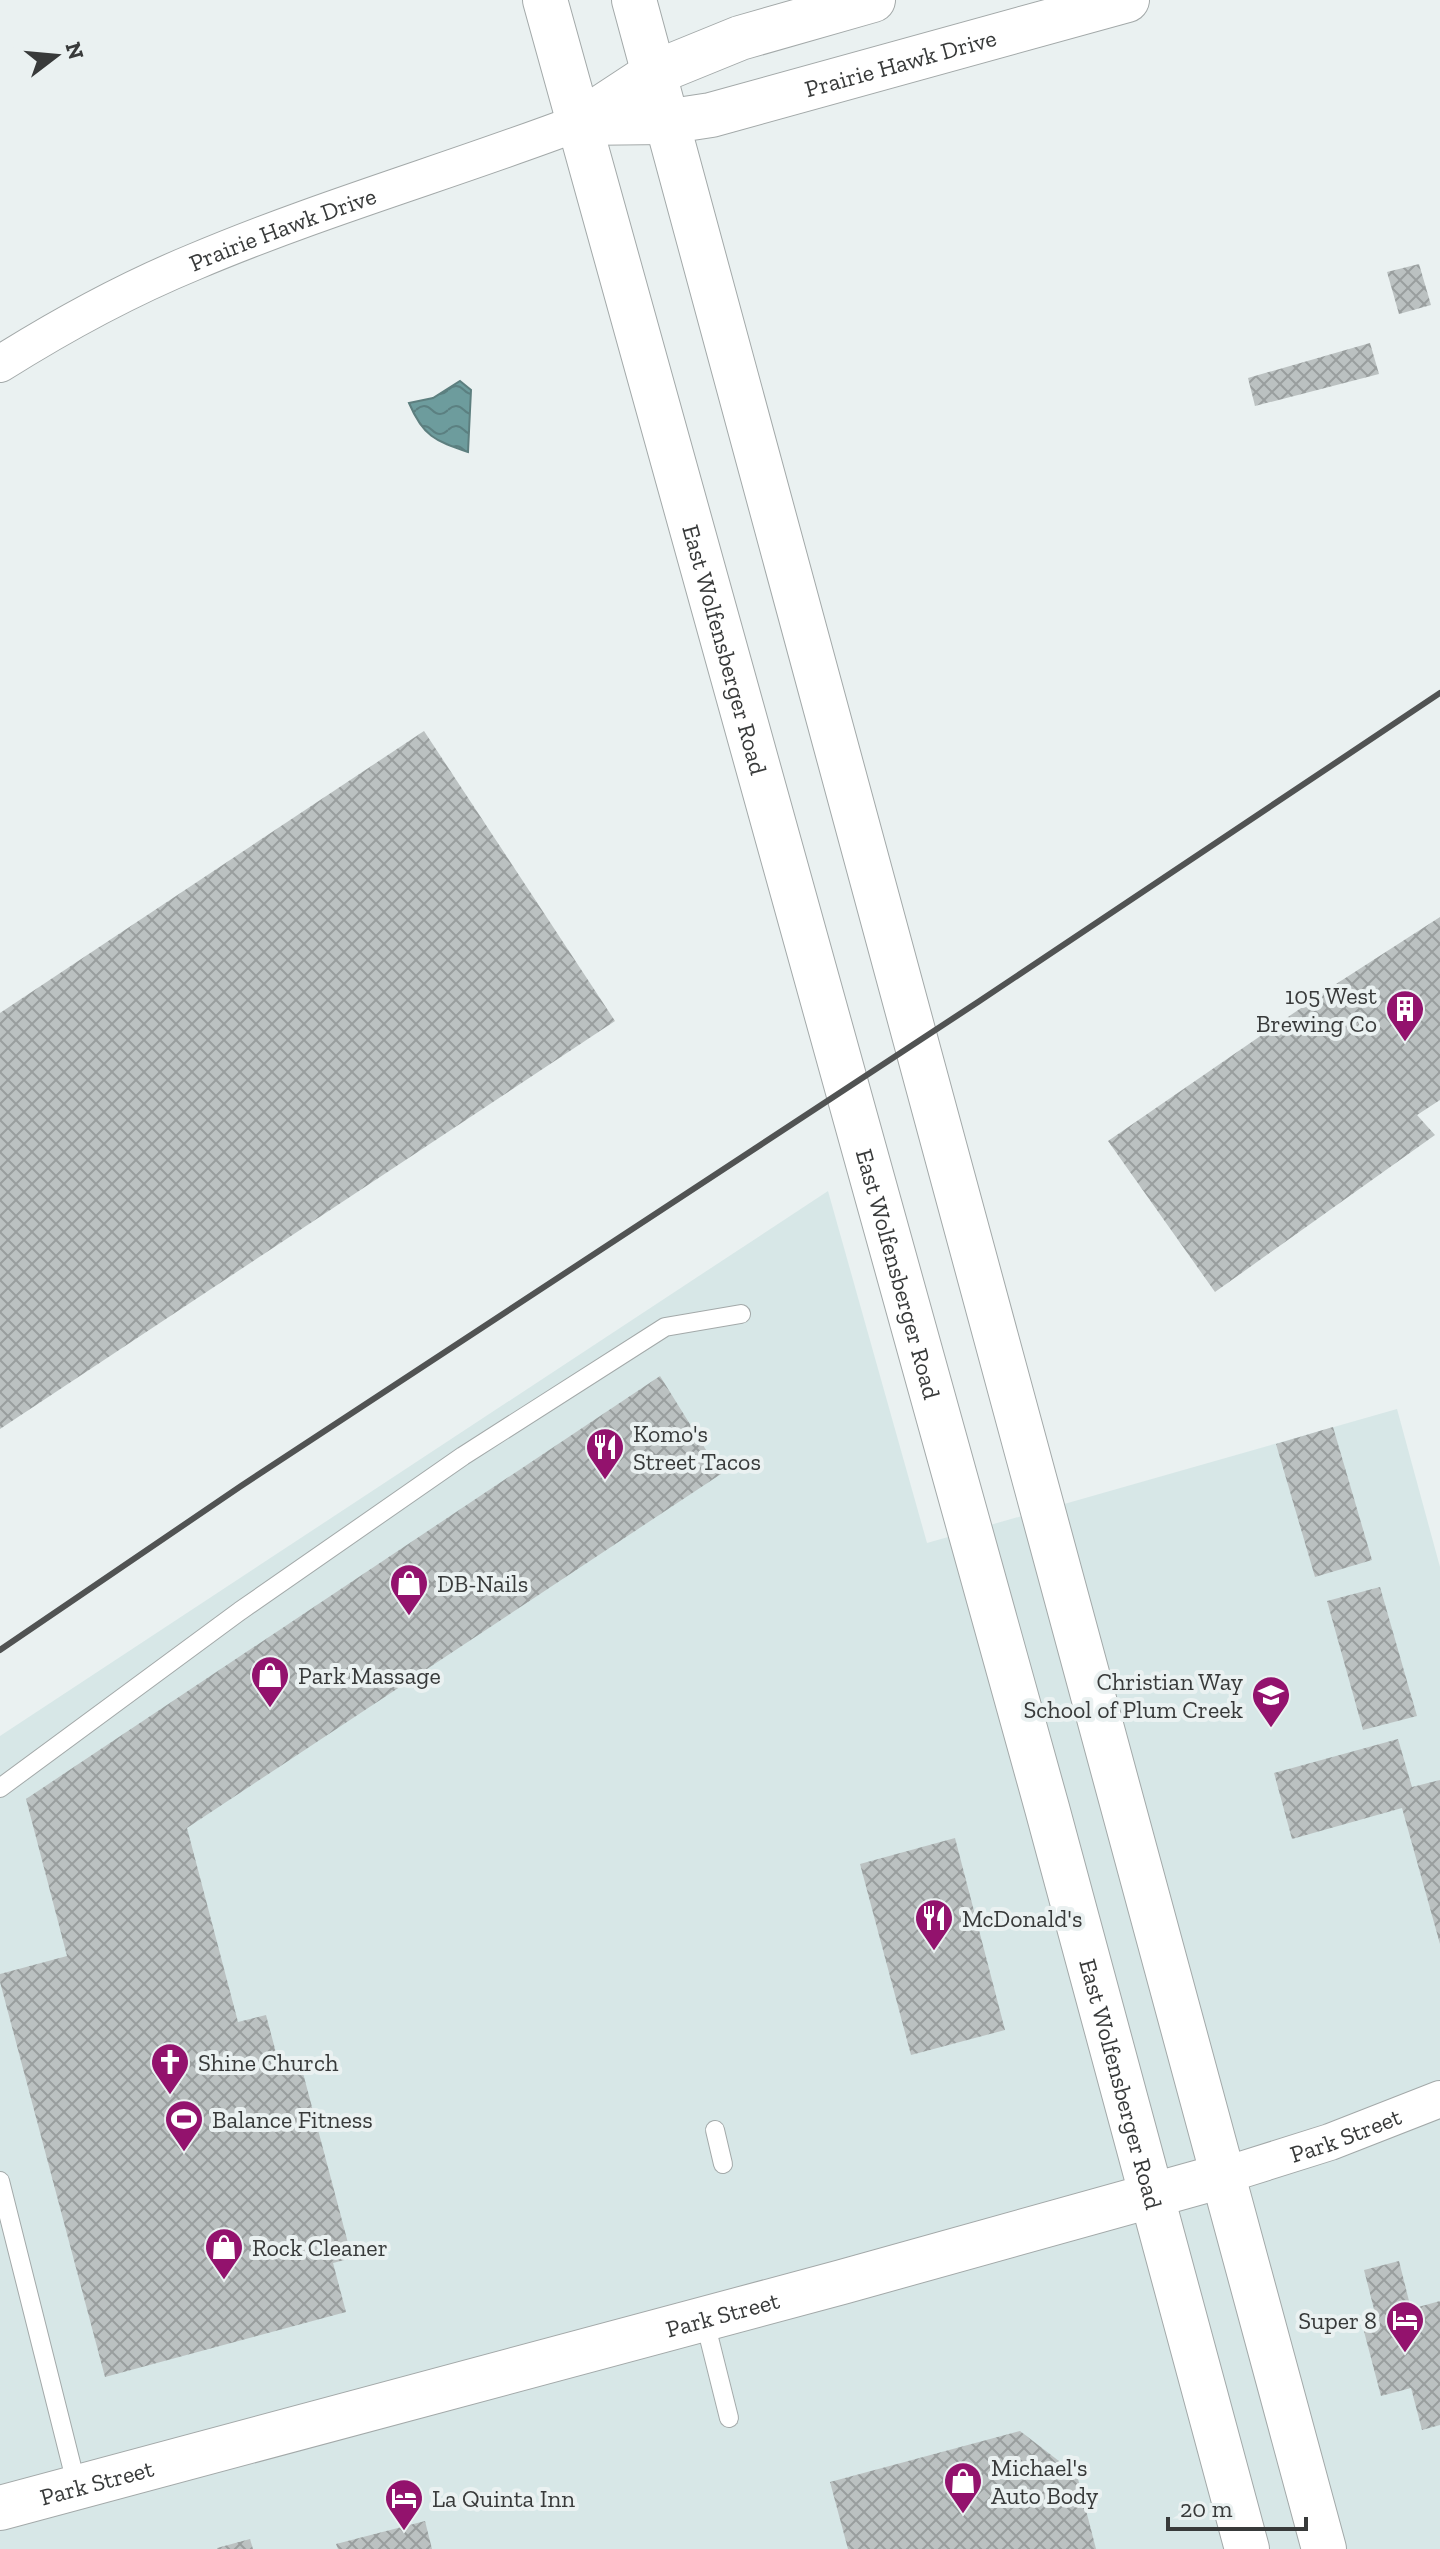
<svg xmlns="http://www.w3.org/2000/svg" width="1440" height="2549" font-family="'Zilla Slab',serif">
  <defs>
    <pattern id="water-waves" width="16" height="10" patternUnits="userSpaceOnUse" patternTransform="scale(2)"><rect width="16" height="10" fill="#6d9c9d"/><path d="M0 5q4-4 8 0t8 0" fill="none" stroke="#5b8081"/></pattern>
    <pattern id="building-cross-hatch" width="8" height="8" patternUnits="userSpaceOnUse" patternTransform="scale(2)"><rect width="8" height="8" fill="#bbc1c1"/><path d="M0 0l8 8M0 8l8-8" fill="none" stroke="#999e9e"/></pattern>
  </defs>
  <rect width="100%" height="100%" fill="#eaf1f1"/>
  <polygon fill="#d7e7e7" points="828,1191 927,1543 1397,1409 1440,1567 1440,2549 0,2549 0,1736"/>
  <path fill="url(#water-waves)" stroke="#5d7f7f" stroke-width="2" d="M460 381 471 390 468 452C435 441 423 436 409 403L433 398Z"/>
  <g fill="url(#building-cross-hatch)">
    <polygon points="1419,264 1431,305 1399,314 1387,272"/>
    <polygon points="1370,343 1379,374 1255,406 1248,378"/>
    <polygon points="424,731 615,1021 0,1429 0,1013"/>
    <polygon points="1440,917 1440,1100 1417,1115 1435,1135 1215,1292 1108,1141 1333,986"/>
    <polygon points="660,1376 721,1474 187,1828 238,2022 266,2015 279,2064 299,2058 352,2258 333,2263 346,2312 105,2377 0,1982 0,1974 67,1956 26,1799"/>
    <polygon points="1333,1427 1372,1560 1315,1577 1276,1444"/>
    <polygon points="1380,1587 1417,1716 1363,1730 1327,1601"/>
    <polygon points="1398,1739 1412,1787 1440,1780 1440,1944 1402,1808 1292,1839 1274,1773"/>
    <polygon points="955,1838 1005,2030 911,2055 860,1864"/>
    <polygon points="1399,2261 1411,2309 1440,2301 1440,2425 1422,2430 1411,2388 1381,2396 1361,2320 1376,2317 1364,2270"/>
    <polygon points="1020,2431 1077,2475 1096,2549 848,2549 830,2482"/>
    <polygon points="425,2521 432,2549 338,2549 336,2544"/>
    <polygon points="250,2539 253,2549 217,2549 217,2548"/>
  </g>
  <g fill="none" stroke-linecap="round" stroke-linejoin="round">
    <defs>
      <g id="service">
        <polyline points="0,1788 240,1611 463,1456 665,1327 741,1314"/>
        <polyline points="715,2130 723,2164"/>
        <polyline points="0,2181 77,2487"/>
        <polyline points="704,2318 729,2418"/>
      </g>
      <g id="minor">
        <path id="s1" d="M0 364C62 325 126 290 194 262 319 209 451 171 578 123"/>
        <path id="s2" d="M1222 2176 1330 2142 1440 2099"/>
      </g>
      <g id="tertiary">
        <path id="s3" d="M578 123 665 122 711 115 1127 0"/>
        <polyline points="578,123 654,73 740,38 873,0"/>
        <path id="s4" d="M0 2508 842 2282 1222 2176"/>
      </g>
      <g id="primary">
        <path id="s5" d="M545 0 1047 1808 1247 2549"/>
        <polyline points="634,0 1324,2549"/>
      </g>
    </defs>
    <use href="#service" stroke="#a3a9a9" stroke-width="20"/>
    <use href="#minor" stroke="#a3a9a9" stroke-width="38"/>
    <use href="#tertiary" stroke="#a3a9a9" stroke-width="46"/>
    <use href="#primary" stroke="#a3a9a9" stroke-width="46"/>
    <use href="#service" stroke="#fff" stroke-width="18"/>
    <use href="#minor" stroke="#fff" stroke-width="36"/>
    <use href="#tertiary" stroke="#fff" stroke-width="44"/>
    <use href="#primary" stroke="#fff" stroke-width="44"/>
    <polyline stroke="#515353" stroke-width="6" points="0,1650 241,1486 978,1002 1440,693"/>
  </g>
  <defs>
    <symbol id="building-pin" viewBox="-11 -11 22 30"><path d="M0 17L-7.5 6A9.5 9.5 0 1 1 7.5 6Z" fill="#93126d" stroke="#eaf1f1"/><path d="M-4-6H4V6H1V3H-1V6H-4ZM-2.5-4.3h1.7v1.8h-1.7ZM.8-4.3h1.7v1.8H.8ZM-2.5-1h1.7V.8h-1.7ZM.8-1h1.7V.8H.8Z" fill="#fff"/></symbol>
    <symbol id="restaurant-pin" viewBox="-11 -11 22 30"><path d="M0 17L-7.5 6A9.5 9.5 0 1 1 7.5 6Z" fill="#93126d" stroke="#eaf1f1"/><path d="M-5-6h1v4h1v-4h1v4h1v-4h1v5L-1.5 .5V6h-2V.5L-5-1ZM5-6V6H3V1.5H1.5Q1.5-4 5-6Z" fill="#fff"/></symbol>
    <symbol id="shop-pin" viewBox="-11 -11 22 30"><path d="M0 17L-7.5 6A9.5 9.5 0 1 1 7.5 6Z" fill="#93126d" stroke="#eaf1f1"/><path d="M-5-2.5h2.3a2.7 3.5 0 0 1 5.4 0H5L5.5 6h-11ZM-1.5-2.5h3a1.5 2.3 0 0 0-3 0Z" fill="#fff"/></symbol>
    <symbol id="school-pin" viewBox="-11 -11 22 30"><path d="M0 17L-7.5 6A9.5 9.5 0 1 1 7.5 6Z" fill="#93126d" stroke="#eaf1f1"/><path d="M0-5L7-2L0 1L-7-2ZM-4 1L0 2.5L4 1V4Q0 6-4 4Z" fill="#fff"/></symbol>
    <symbol id="church-pin" viewBox="-11 -11 22 30"><path d="M0 17L-7.5 6A9.5 9.5 0 1 1 7.5 6Z" fill="#93126d" stroke="#eaf1f1"/><path d="M-1.2-6h2.4v3.5h3.3v2.4h-3.3V6h-2.4V-.1h-3.3v-2.4h3.3Z" fill="#fff"/></symbol>
    <symbol id="stadium-pin" viewBox="-11 -11 22 30"><path d="M0 17L-7.5 6A9.5 9.5 0 1 1 7.5 6Z" fill="#93126d" stroke="#eaf1f1"/><path d="M0-5a6.5 5 0 1 0 0 10a6.5 5 0 1 0 0-10ZM-3.5-1.8h7v3.6h-7Z" fill="#fff"/></symbol>
    <symbol id="hotel-pin" viewBox="-11 -11 22 30"><path d="M0 17L-7.5 6A9.5 9.5 0 1 1 7.5 6Z" fill="#93126d" stroke="#eaf1f1"/><path d="M-6-4.5h1.5V1H6V5H4.5V3h-9V5H-6ZM-4 0a1.8 1.8 0 1 1 3.6 0ZM.5 0V-2.5h3Q6-2.5 6 0Z" fill="#fff"/></symbol>
  </defs>
  <g fill-rule="evenodd">
    <use href="#building-pin" x="1383" y="987" width="44" height="60"/>
    <use href="#restaurant-pin" x="583" y="1425" width="44" height="60"/>
    <use href="#shop-pin" x="387" y="1561" width="44" height="60"/>
    <use href="#shop-pin" x="248" y="1653" width="44" height="60"/>
    <use href="#school-pin" x="1249" y="1673" width="44" height="60"/>
    <use href="#restaurant-pin" x="912" y="1896" width="44" height="60"/>
    <use href="#church-pin" x="148" y="2040" width="44" height="60"/>
    <use href="#stadium-pin" x="162" y="2097" width="44" height="60"/>
    <use href="#shop-pin" x="202" y="2225" width="44" height="60"/>
    <use href="#hotel-pin" x="1383" y="2298" width="44" height="60"/>
    <use href="#shop-pin" x="941" y="2459" width="44" height="60"/>
    <use href="#hotel-pin" x="382" y="2476" width="44" height="60"/>
  </g>
  <g text-anchor="middle" dominant-baseline="central" stroke-width="8" stroke-linejoin="round" paint-order="stroke">
    <g font-size="24" fill="#383a3a" stroke="#eaf1f1">
      <text stroke="none"><textPath href="#s3" startOffset="330">Prairie Hawk Drive</textPath></text>
      <text stroke="none"><textPath href="#s1" startOffset="314">Prairie Hawk Drive</textPath></text>
      <text stroke="none"><textPath href="#s5" startOffset="674">East Wolfensberger Road</textPath></text>
      <text stroke="none"><textPath href="#s5" startOffset="1322">East Wolfensberger Road</textPath></text>
      <text stroke="none"><textPath href="#s5" startOffset="2162">East Wolfensberger Road</textPath></text>
      <text stroke="none"><textPath href="#s2" startOffset="130">Park Street</textPath></text>
      <text stroke="none"><textPath href="#s4" startOffset="748">Park Street</textPath></text>
      <text stroke="none"><textPath href="#s4" startOffset="100">Park Street</textPath></text>
    </g>
    <g font-size="24" fill="#383a3a" stroke="#eaf1f1" text-anchor="start">
      <text x="1377" y="995" text-anchor="end">105 West<tspan x="1377" dy="28">Brewing Co</tspan></text>
      <text x="633" y="1433">Komo's<tspan x="633" dy="28">Street Tacos</tspan></text>
      <text x="437" y="1583">DB-Nails</text>
      <text x="298" y="1675">Park Massage</text>
      <text x="1243" y="1681" text-anchor="end">Christian Way<tspan x="1243" dy="28">School of Plum Creek</tspan></text>
      <text x="962" y="1918">McDonald's</text>
      <text x="198" y="2062">Shine Church</text>
      <text x="212" y="2119">Balance Fitness</text>
      <text x="252" y="2247">Rock Cleaner</text>
      <text x="1377" y="2320" text-anchor="end">Super 8</text>
      <text x="991" y="2467">Michael's<tspan x="991" dy="28">Auto Body</tspan></text>
      <text x="432" y="2498">La Quinta Inn</text>
    </g>
  </g>
  <g transform="translate(56 56) rotate(74)" stroke="#eaf1f1" stroke-width="6" paint-order="stroke">
  <path d="M0-6L14 30L0 20L-14 30Z" fill="#383a3a"/>
  <text y="-12" font-size="22" font-weight="bold" text-anchor="middle" fill="#383a3a">N</text>
  </g>
  <path d="M1168 2517v12h138v-12" fill="none" stroke="#383a3a" stroke-width="4"/>
  <text x="1180" y="2517" font-size="24" fill="#383a3a" stroke="#eaf1f1" stroke-width="6" paint-order="stroke">20 m</text>
</svg>
